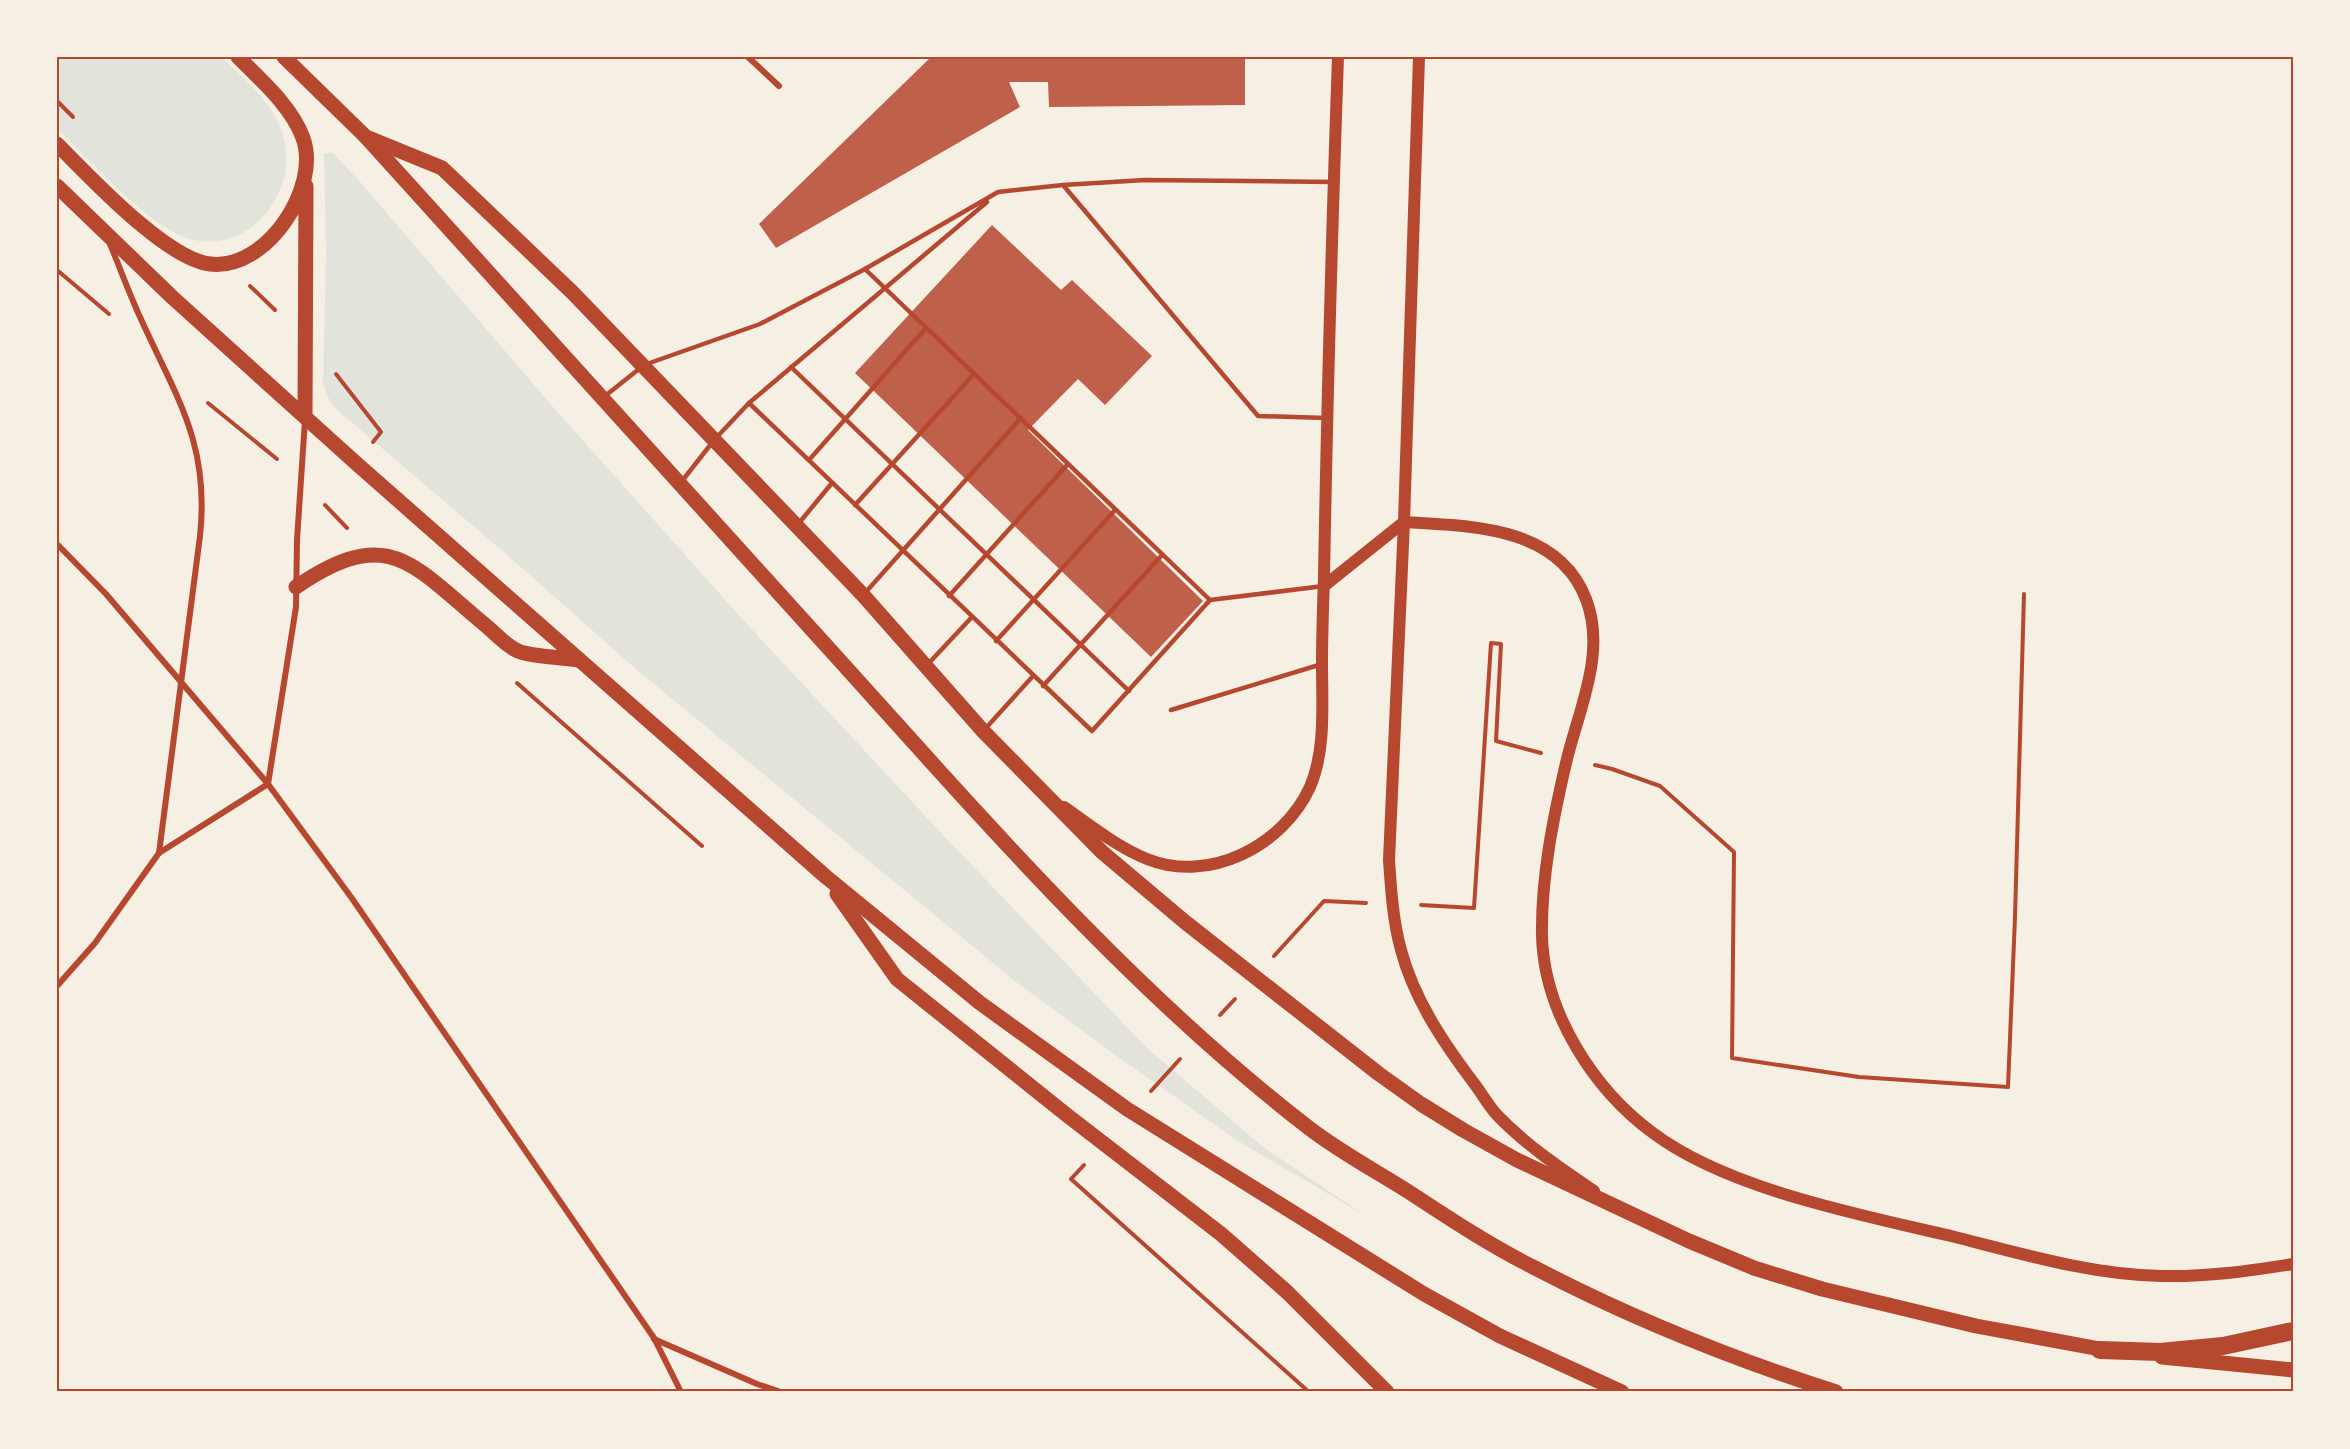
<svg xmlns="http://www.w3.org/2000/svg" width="2350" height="1449" font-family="'Source Serif 4',serif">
  <rect width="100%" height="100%" fill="#f6efe4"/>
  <g fill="#e2e4dc">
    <path d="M57 57H222C243 78 268 98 280 127 305 184 253 256 190 239 149 228 89 159 57 129Z"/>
    <polygon points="324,153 333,153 362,184 553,407 745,622 942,834 1146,1047 1262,1146 1366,1216 1238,1141 1118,1057 1016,982 637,670 505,553 337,410 330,402 323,383 326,254"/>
  </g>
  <g fill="#bf614a">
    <polygon points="931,57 1245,57 1245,105 1049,107 1048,82 1009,82 1020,107 776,248 759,224"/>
    <polygon points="992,225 1061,290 1072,280 1152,356 1105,405 1078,379 1028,430 1203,601 1151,657 855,373"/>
  </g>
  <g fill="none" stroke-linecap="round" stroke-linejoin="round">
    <g stroke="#b5482f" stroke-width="4">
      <polyline points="57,101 73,117"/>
      <polyline points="57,270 109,314"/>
      <polyline points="250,286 275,310"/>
      <polyline points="336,374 381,432 373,442"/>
      <polyline points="208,403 277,459"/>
      <polyline points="325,505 347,528"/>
      <polyline points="517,683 702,846"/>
      <polyline points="1595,765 1612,769 1660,786 1734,852 1732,1058 1859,1077 2008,1087 2015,917 2024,594"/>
      <polyline points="1421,905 1474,908 1491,643 1501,644 1496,741 1541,753"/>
      <polyline points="1274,956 1324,901 1366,903"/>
      <polyline points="1220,1015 1235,999"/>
      <polyline points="1151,1091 1180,1059"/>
      <polyline points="1084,1165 1071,1179 1309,1392"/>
    </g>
    <g stroke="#b5482f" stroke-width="4.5">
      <polyline points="865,269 1210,600"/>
      <polyline points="791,367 1129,691"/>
      <polyline points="605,396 644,365 760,324 865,269 998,192 1063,185"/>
      <polyline points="749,403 1092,731 1210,600 1324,586"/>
      <polyline points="1327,418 1258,416 1063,185 1145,180 1334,182"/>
      <polyline points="809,460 925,329"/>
      <polyline points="682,481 715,439 749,403 987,202"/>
      <polyline points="855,505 973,375"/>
      <polyline points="799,523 832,483"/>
      <polyline points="865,593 1020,419"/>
      <polyline points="949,596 1067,465"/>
      <polyline points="996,641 1115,510"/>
      <polyline points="928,664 972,617"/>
      <polyline points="1043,686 1162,555"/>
      <polyline points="1171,710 1322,664"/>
      <polyline points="985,729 1033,676"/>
    </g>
    <g stroke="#b5482f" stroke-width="6">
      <polyline points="748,57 779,86"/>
      <path d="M110 244C120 268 129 293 140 317 176 397 210 443 200 536L159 853"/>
      <polyline points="57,544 106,594 268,784 351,897 654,1338 681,1392"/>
      <polyline points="57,986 95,943 159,853 268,784 296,607 297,540 305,420"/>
      <polyline points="654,1339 757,1384 781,1392"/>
    </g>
    <g stroke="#b5482f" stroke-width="12">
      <path d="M1419 57 1404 522 1389 860C1391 890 1393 921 1401 950 1414 999 1443 1042 1473 1082 1481 1092 1488 1105 1497 1115 1526 1145 1560 1168 1594 1191"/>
      <path d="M1324 586 1404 522C1471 526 1558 526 1586 599 1607 653 1578 711 1566 763 1553 819 1541 878 1542 936 1544 1012 1593 1089 1653 1133 1729 1190 1862 1215 1955 1237 2022 1254 2093 1275 2162 1276 2207 1277 2249 1271 2293 1264"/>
      <path d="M1064 807C1090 825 1117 847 1147 859 1209 884 1283 846 1310 787 1326 750 1322 704 1322 664 1322 635 1323 606 1324 577 1327 404 1332 230 1338 57"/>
    </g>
    <g stroke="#b5482f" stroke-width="15">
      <path d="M284 57 366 137C525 312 684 487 842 663 989 826 1134 993 1309 1128 1340 1152 1376 1171 1409 1192 1450 1219 1491 1246 1535 1268 1631 1318 1733 1359 1836 1392"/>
      <polyline points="366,137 442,168 573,293 863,595 983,731 1102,852 1185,922 1379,1074 1421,1104 1463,1130 1517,1160 1689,1241 1754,1268 1822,1289 1976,1326 2111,1351"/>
      <path d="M57 144C89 176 166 259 210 264 266 271 321 188 303 138 292 107 261 80 238 57"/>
      <polyline points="57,186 172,297 357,464 825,876 980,1003 1127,1109 1424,1294 1500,1336 1622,1392"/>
      <polyline points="305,416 306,186"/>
      <path d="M296 587C388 524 411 563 484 624 494 632 504 644 516 650 525 656 566 658 579 660"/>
      <polyline points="837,894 897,979 1068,1116 1221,1234 1287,1292 1387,1392"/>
      <polyline points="2162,1357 2293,1370"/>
    </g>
    <polyline stroke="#b5482f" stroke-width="18" points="2100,1350 2160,1352 2223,1346 2293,1331"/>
  </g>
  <rect width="2350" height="1449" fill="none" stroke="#f6efe4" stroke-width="117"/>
  <rect x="58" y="58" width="2234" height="1332" fill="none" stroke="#b5482f" stroke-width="2"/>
</svg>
